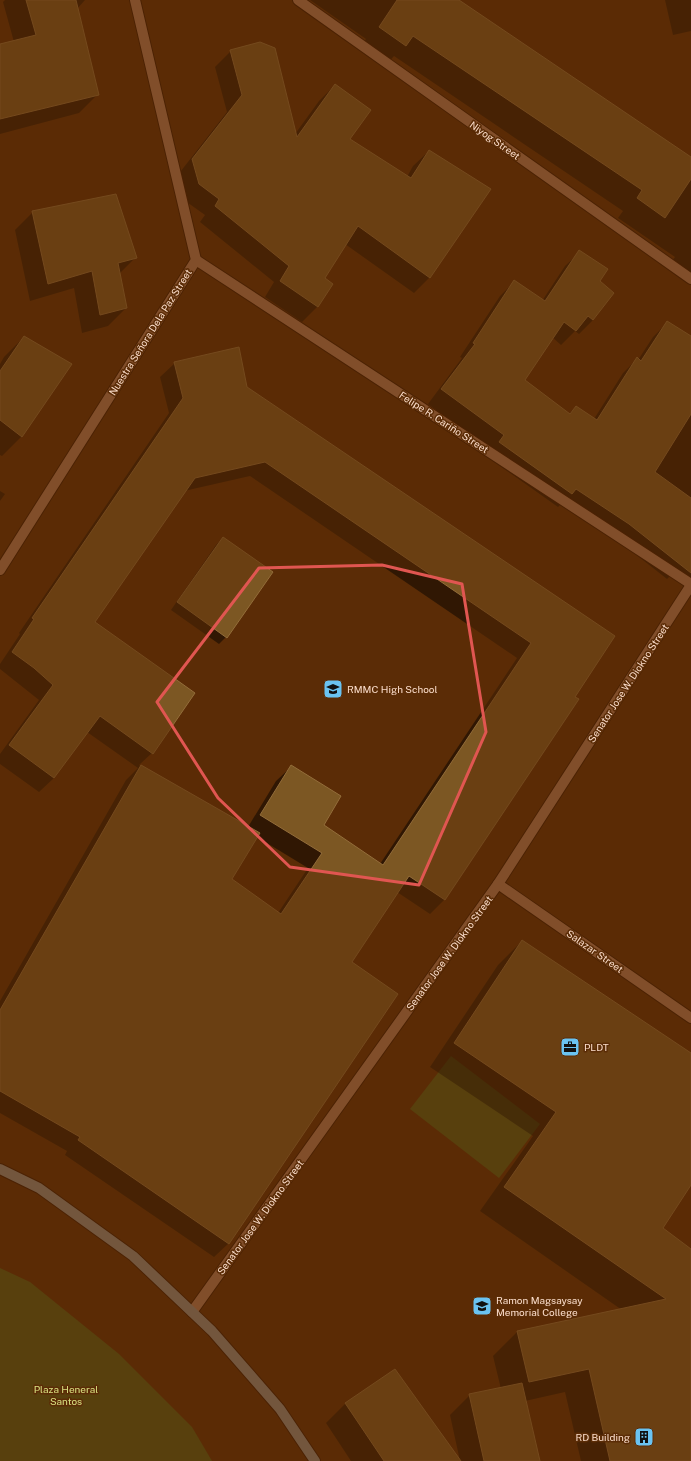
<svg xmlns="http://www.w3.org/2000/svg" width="691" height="1461" font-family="'Public Sans',sans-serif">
  <rect width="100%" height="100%" fill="#5b2c06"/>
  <g fill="#555918">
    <polygon points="451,1056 540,1124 499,1178 410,1109"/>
    <polygon points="0,1268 30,1282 119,1354 192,1427 212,1461 0,1461"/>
  </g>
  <g fill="#0007" fill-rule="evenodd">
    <polygon points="5,0 85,0 77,9 98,94 79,113 0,134 0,45 14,42 3,2"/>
    <polygon points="310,0 458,0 691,158 691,275 672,261 675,257 618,218 623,211 394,56 386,65 360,47 366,39"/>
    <polygon points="665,0 691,0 691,31 673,35"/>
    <polygon points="231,51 295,134 319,101 335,85 348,140 407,177 413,166 429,151 430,277 414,293 345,244 324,278 318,306 302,322 265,297 274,282 200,222 205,215 184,200 177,176 227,112 215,67"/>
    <polygon points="33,212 135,258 119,274 126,308 108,326 82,333 74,288 30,301 15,230"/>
    <polygon points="580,252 599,281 613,293 593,320 579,334 575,331 561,345 552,337 523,380 569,414 576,407 594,419 623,373 637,359 638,360 653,337 667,323 691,338 691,592 671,575 667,579 615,538 562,503 558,507 486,456 490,450 428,404 462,358 460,357 500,296 514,282 542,301 565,266"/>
    <polygon points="24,337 22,436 2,456 0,455 0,364 4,357"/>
    <path d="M175 363 247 387 614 636 573 697 577 700 444 900 430 914 397 892 351 963 229 1243 214 1257 65 1155 67 1151 0 1113V1001L126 780 138 768 87 732 54 778 39 792 0 764V754L39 700 0 669V664L20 634 19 633 169 413 160 377ZM250 476 517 658 380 864 322 825 291 767 276 781 248 827 139 765 152 753 94 622 184 491ZM257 837 308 868 278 913 231 880Z"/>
    <polygon points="0,491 5,494 0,501"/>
    <polygon points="223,538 226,637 219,644 171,610 216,545"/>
    <polygon points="522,941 691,1054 691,1183 661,1228 691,1250 691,1461 581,1461 565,1392 525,1401 539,1461 460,1461 450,1415 470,1395 501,1389 493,1356 517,1332 622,1310 480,1211 533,1136 430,1067 498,965"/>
    <polygon points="346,1403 460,1461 351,1461 326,1423"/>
  </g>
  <g fill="#7c5723" stroke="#936d3a">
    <polygon points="26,0 76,0 99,95 0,119 0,44 36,35"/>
    <polygon points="397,0 459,0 691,157 691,179 665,218 637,198 642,190 413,36 406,46 379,27"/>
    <polygon points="260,42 275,48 297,137 335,84 371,110 350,139 411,178 429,150 491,189 430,278 358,226 325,278 333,284 318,307 280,281 289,266 215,206 219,199 199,184 192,159 242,95 230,50"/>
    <polygon points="116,194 137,258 118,263 127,308 100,315 92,271 48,284 32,211"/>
    <polygon points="579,250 608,269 600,281 614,293 593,320 588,316 576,331 564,322 525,380 570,414 576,406 597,420 637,357 641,361 667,321 691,336 691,414 655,472 691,498 691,573 629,524 576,489 572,494 499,442 504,435 441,389 475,344 473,343 514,280 545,301"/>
    <polygon points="24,336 72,364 22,437 0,420 0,371"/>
    <polygon points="239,347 247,387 615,636 575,697 579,699 445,900 409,876 352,962 398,994 229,1244 78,1140 80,1137 0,1091 0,1010 141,765 260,833 232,879 281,914 322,853 260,815 291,765 341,796 324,825 383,865 531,643 265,462 195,478 95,622 195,693 153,754 100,716 54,778 9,745 53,685 34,668 12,652 34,619 32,618 183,398 174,362"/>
    <polygon points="223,537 273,572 227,638 177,602"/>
    <polygon points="522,940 691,1053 691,1185 663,1228 691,1249 691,1461 610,1461 589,1369 529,1382 517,1331 666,1299 504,1187 556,1112 454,1043"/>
    <polygon points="395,1369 461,1461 384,1461 345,1403"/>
    <polygon points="522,1383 540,1461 484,1461 469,1394"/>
  </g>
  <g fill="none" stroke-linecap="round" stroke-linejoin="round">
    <defs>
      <g id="street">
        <polyline points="298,0 691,279"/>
        <polyline points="196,260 691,584"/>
        <polyline points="0,570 196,260 135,0"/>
        <polyline points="498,884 691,1018"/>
        <polyline points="192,1312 498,884 691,585"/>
      </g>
      <polyline id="secondary" points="0,1169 39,1188 133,1256 212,1331 280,1409 315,1461"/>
    </defs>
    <use href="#street" stroke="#391600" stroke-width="12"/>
    <use href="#secondary" stroke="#391600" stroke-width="12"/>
    <use href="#street" stroke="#b07957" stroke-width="10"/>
    <use href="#secondary" stroke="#908a82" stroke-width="10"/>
  </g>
  <path d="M0 0H691V1461H0ZM382 565 462 584 486 732 419 885 290 867 218 798 157 702 259 568Z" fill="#5b2c06" fill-opacity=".55" fill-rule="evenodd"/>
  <path fill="none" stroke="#e05651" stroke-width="3" stroke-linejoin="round" d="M382 565 462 584 486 732 419 885 290 867 218 798 157 702 259 568Z"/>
  <defs>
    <symbol id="school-square" viewBox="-11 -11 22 22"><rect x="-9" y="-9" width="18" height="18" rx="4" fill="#6ac3f1" stroke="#5b2c06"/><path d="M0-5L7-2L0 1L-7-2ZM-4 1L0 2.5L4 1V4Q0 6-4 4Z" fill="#111"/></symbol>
    <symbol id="office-square" viewBox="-11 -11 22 22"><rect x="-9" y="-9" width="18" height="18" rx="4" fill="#6ac3f1" stroke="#5b2c06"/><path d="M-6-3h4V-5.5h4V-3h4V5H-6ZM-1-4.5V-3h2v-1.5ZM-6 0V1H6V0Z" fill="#111"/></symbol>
    <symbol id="university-square" viewBox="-11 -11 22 22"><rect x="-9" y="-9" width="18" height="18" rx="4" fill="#6ac3f1" stroke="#5b2c06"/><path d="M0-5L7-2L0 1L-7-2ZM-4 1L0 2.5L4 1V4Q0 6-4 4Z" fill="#111"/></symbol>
    <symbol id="building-square" viewBox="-11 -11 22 22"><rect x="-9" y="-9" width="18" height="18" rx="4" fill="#6ac3f1" stroke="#5b2c06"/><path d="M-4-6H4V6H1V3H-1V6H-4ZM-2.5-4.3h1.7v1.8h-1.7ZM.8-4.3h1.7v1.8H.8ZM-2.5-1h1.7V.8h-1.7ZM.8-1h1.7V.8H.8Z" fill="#111"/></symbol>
  </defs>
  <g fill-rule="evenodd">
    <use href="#school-square" x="322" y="678" width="22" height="22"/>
    <use href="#office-square" x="559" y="1036" width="22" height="22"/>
    <use href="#university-square" x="471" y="1295" width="22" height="22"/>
    <use href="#building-square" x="633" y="1426" width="22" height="22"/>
  </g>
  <g text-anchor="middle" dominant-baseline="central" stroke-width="3" stroke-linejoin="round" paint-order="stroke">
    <g font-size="10" fill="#fcdecc" stroke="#5b2c06">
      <text transform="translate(495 140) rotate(35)">Niyog Street</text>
      <text transform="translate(150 332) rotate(-58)">Nuestra Señora Dela Paz Street</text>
      <text transform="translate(444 422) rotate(33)">Felipe R. Cariño Street</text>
      <text transform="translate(628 683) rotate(-57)">Senator Jose W. Diokno Street</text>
      <text transform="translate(595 951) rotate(35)">Salazar Street</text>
      <text transform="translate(449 953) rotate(-54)">Senator Jose W. Diokno Street</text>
      <text transform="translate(260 1217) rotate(-54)">Senator Jose W. Diokno Street</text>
    </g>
    <g font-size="10" fill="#fcdecc" stroke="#5b2c06" text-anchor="start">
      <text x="347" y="689">RMMC High School</text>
      <text x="584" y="1047">PLDT</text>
      <text x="496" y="1300">Ramon Magsaysay<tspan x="496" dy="12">Memorial College</tspan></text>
      <text x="630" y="1437" text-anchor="end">RD Building</text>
    </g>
    <g font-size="10" fill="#d9e181" stroke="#5b2c06">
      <text x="66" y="1389">Plaza Heneral<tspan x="66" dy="12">Santos</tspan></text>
    </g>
  </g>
</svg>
